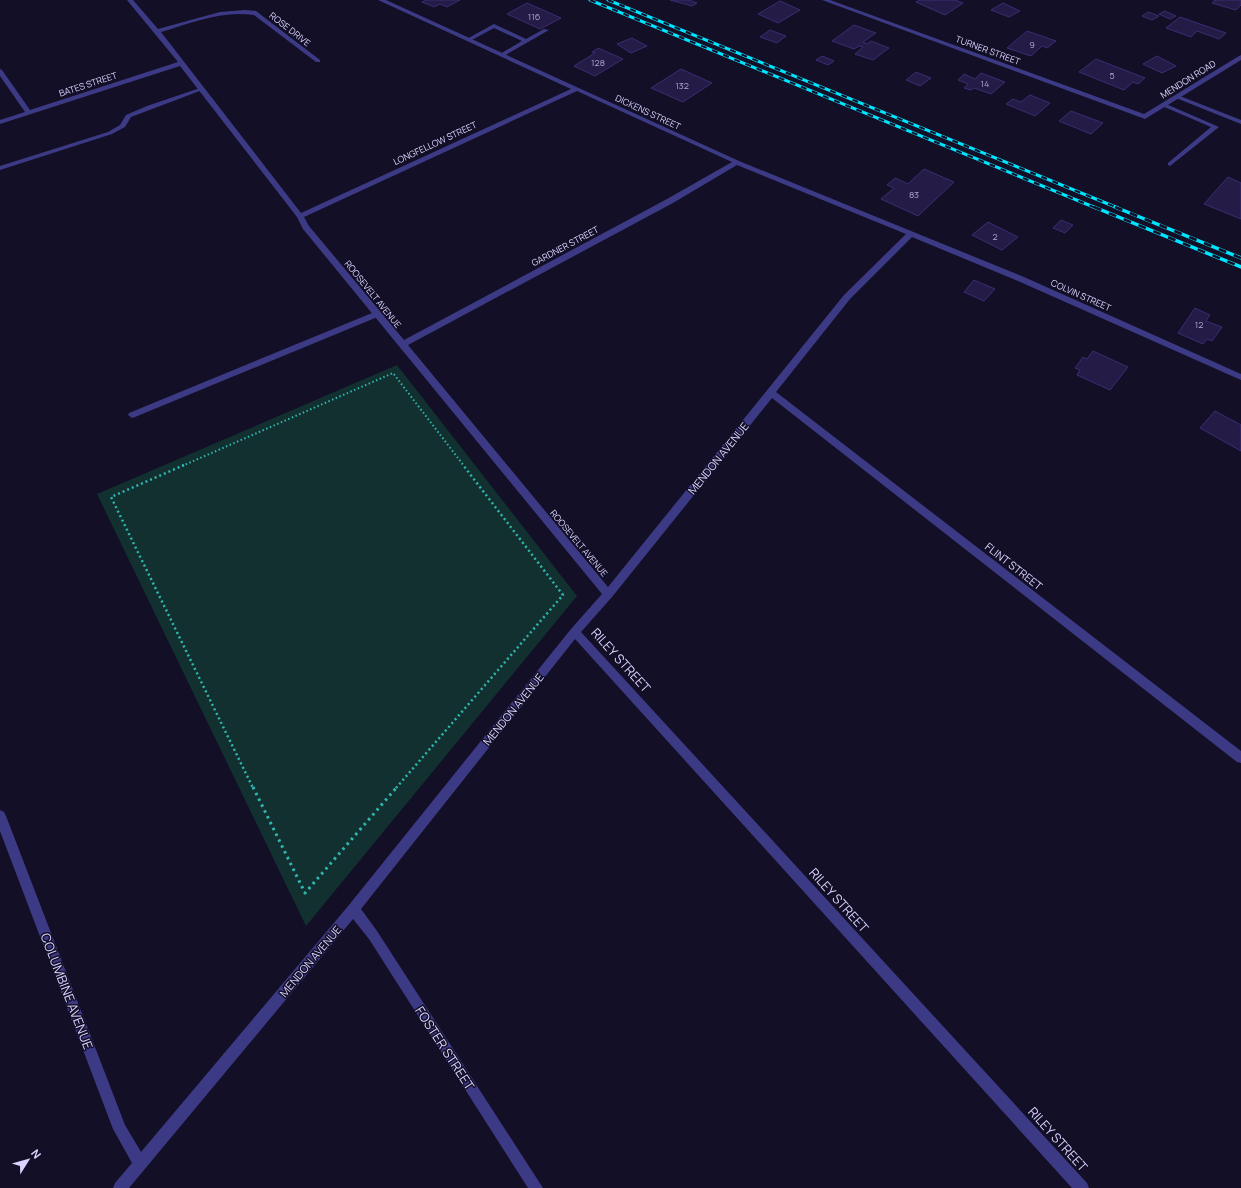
<svg xmlns="http://www.w3.org/2000/svg" width="1241" height="1188" font-family="Manrope,sans-serif">
  <rect width="100%" height="100%" fill="#130f26"/>
  <polygon fill="#12302f" points="397,365 577,596 306,926 97,494"/>
  <g fill="#241b47" stroke="#3b2d73">
    <polygon points="426,0 460,0 447,7 440,4 434,7 422,2"/>
    <polygon points="670,0 689,0 697,3 692,6"/>
    <polygon points="919,0 955,0 963,3 945,15 916,2"/>
    <polygon points="1215,0 1241,0 1241,5 1236,10 1212,3"/>
    <polygon points="780,1 800,10 778,23 758,14"/>
    <polygon points="527,3 561,18 540,29 507,14"/>
    <polygon points="1003,3 1020,11 1009,17 991,10"/>
    <polygon points="1165,11 1176,16 1170,19 1159,14"/>
    <polygon points="1148,12 1159,16 1152,20 1142,16"/>
    <polygon points="1180,17 1226,33 1219,39 1197,31 1191,37 1166,28"/>
    <polygon points="854,25 876,33 863,42 867,44 871,41 889,48 873,60 855,54 863,47 859,46 854,49 832,41"/>
    <polygon points="770,30 786,36 777,43 760,37"/>
    <polygon points="1027,31 1056,41 1047,48 1042,46 1031,56 1007,48"/>
    <polygon points="632,38 647,46 631,53 617,44"/>
    <polygon points="598,48 623,59 595,76 574,66 595,53 592,52"/>
    <polygon points="822,56 834,61 828,65 816,60"/>
    <polygon points="1157,56 1176,66 1162,73 1143,64"/>
    <polygon points="1096,59 1145,78 1138,84 1133,82 1124,90 1079,72"/>
    <polygon points="681,69 712,83 683,102 651,88"/>
    <polygon points="916,72 931,78 920,86 906,80"/>
    <polygon points="981,73 1005,82 991,94 974,88 971,90 964,88 968,84 958,80 964,74 975,79"/>
    <polygon points="1030,95 1050,103 1035,116 1006,104 1013,99 1021,102"/>
    <polygon points="1071,111 1103,123 1091,134 1059,121"/>
    <polygon points="924,169 954,182 918,216 881,199 894,188 887,185 895,178 908,184"/>
    <polygon points="1228,177 1241,183 1241,219 1204,204"/>
    <polygon points="1061,220 1073,225 1065,233 1053,228"/>
    <polygon points="988,222 1018,237 1002,250 972,235"/>
    <polygon points="974,280 995,289 984,301 964,292"/>
    <polygon points="1195,308 1210,315 1206,321 1222,327 1212,341 1207,339 1203,344 1178,333"/>
    <polygon points="1093,351 1128,367 1110,390 1077,375 1080,370 1075,368 1083,357 1087,359"/>
    <polygon points="1215,411 1241,425 1241,451 1200,428"/>
  </g>
  <g fill="none" stroke-linecap="round" stroke-linejoin="round">
    <polyline stroke="#2fb8b0" stroke-width="2" stroke-dasharray="1.5 2.5" stroke-linecap="butt" points="182,466 393,373 464,466"/>
    <g stroke="#2fb8b0" stroke-width="2.5" stroke-dasharray="2 3" stroke-linecap="butt">
      <polyline points="184,465 111,497 253,788"/>
      <polyline points="396,788 563,595 463,465"/>
    </g>
    <polyline stroke="#2fb8b0" stroke-width="3" stroke-dasharray="2.5 4" stroke-linecap="butt" points="253,787 305,893 397,787"/>
    <g fill="#3d3a85" fill-rule="evenodd">
      <polygon points="494,24 526,39 544,29 549,30 502,57 500,56 500,54 522,41 494,28 470,41 465,40"/>
      <polygon points="200,88 205,89 131,117 125,127 112,134 0,170 0,166 108,132 120,125 126,115 147,106"/>
      <polygon points="1176,96 1180,96 1241,120 1241,124 1176,98"/>
      <polygon points="1162,104 1166,104 1219,127 1170,166 1168,165 1168,163 1211,127 1162,106"/>
      <polygon points="377,311 380,312 380,316 135,417 132,418 128,415 129,413"/>
    </g>
    <g fill="#3d3a85" fill-rule="evenodd">
      <path d="M127 0H133L158 29 220 12 245 10 256 11 320 60V62H316L254 15C222 10 191 23 161 32L301 213 571 89 378 0H386L739 161 1024 277 1241 374V380L1018 281 912 237 850 299 776 392 1241 751V763L1237 762 772 398 612 597 581 632 1087 1183 1089 1188H1072L575 639 361 909 377 931 543 1188H528L369 939 353 919 129 1188H113L115 1183 132 1163 113 1129 0 831V810L4 812 6 816 125 1125 141 1152 349 905 571 629 602 594 303 229 297 217 180 66 0 124V120L25 112 0 76V69L2 70 30 110 178 62ZM577 91 732 162 667 199 404 340 309 226 304 217ZM737 165 906 234 844 295 608 587 408 345 673 203Z"/>
      <polygon points="822,0 830,0 1144,114 1239,56 1241,55 1241,60 1145,119"/>
    </g>
    <defs>
      <g id="rail-far1">
        <polyline points="590,0 1096,208"/>
        <polyline points="608,0 1118,208"/>
      </g>
      <g id="rail">
        <polyline points="1094,207 1241,267"/>
        <polyline points="1115,207 1241,258"/>
      </g>
    </defs>
    <use href="#rail-far1" stroke="#00e5ff" stroke-width="3"/>
    <use href="#rail" stroke="#00e5ff" stroke-width="3.5"/>
    <use href="#rail-far1" stroke="#130f26" stroke-width="2" stroke-dasharray="6" stroke-linecap="butt"/>
    <use href="#rail" stroke="#130f26" stroke-width="2.5" stroke-dasharray="8" stroke-linecap="butt"/>
  </g>
  <g text-anchor="middle" dominant-baseline="central" stroke-width="3" stroke-linejoin="round" paint-order="stroke">
    <g font-size="9" fill="#aca6d1">
      <text x="534" y="16">116</text>
      <text x="1032" y="44">9</text>
      <text x="598" y="62">128</text>
      <text x="1112" y="75">5</text>
      <text x="985" y="83">14</text>
      <text x="682" y="85">132</text>
      <text x="914" y="194">83</text>
      <text x="995" y="236">2</text>
      <text x="1199" y="324">12</text>
    </g>
    <g font-size="9" fill="#d9d4ff" stroke="#130f26">
      <text transform="translate(290 29) rotate(38)">ROSE DRIVE</text>
      <text transform="translate(988 50) rotate(20)">TURNER STREET</text>
      <text transform="translate(1188 79) rotate(-32)">MENDON ROAD</text>
      <text transform="translate(88 84) rotate(-18)">BATES STREET</text>
      <text transform="translate(648 112) rotate(25)">DICKENS STREET</text>
      <text transform="translate(435 143) rotate(-25)">LONGFELLOW STREET</text>
      <text transform="translate(565 246) rotate(-28)">GARDNER STREET</text>
      <text transform="translate(373 294) rotate(51)">ROOSEVELT AVENUE</text>
      <text transform="translate(1081 295) rotate(24)">COLVIN STREET</text>
      <text transform="translate(579 543) rotate(50)">ROOSEVELT AVENUE</text>
    </g>
    <g font-size="11" fill="#d9d4ff" stroke="#130f26">
      <text transform="translate(718 458) rotate(-51)">MENDON AVENUE</text>
      <text transform="translate(1014 566) rotate(38)">FLINT STREET</text>
      <text transform="translate(513 709) rotate(-51)">MENDON AVENUE</text>
      <text transform="translate(310 961) rotate(-50)">MENDON AVENUE</text>
    </g>
    <g font-size="13" fill="#d9d4ff" stroke="#130f26">
      <text transform="translate(621 660) rotate(48)">RILEY STREET</text>
      <text transform="translate(839 900) rotate(48)">RILEY STREET</text>
      <text transform="translate(67 991) rotate(69)">COLUMBINE AVENUE</text>
      <text transform="translate(445 1048) rotate(57)">FOSTER STREET</text>
      <text transform="translate(1058 1139) rotate(48)">RILEY STREET</text>
    </g>
  </g>
  <g transform="translate(28 1160) rotate(53)" stroke="#130f26" stroke-width="3" paint-order="stroke">
  <path d="M0-3L7 15L0 10L-7 15Z" fill="#d9d4ff"/>
  <text y="-6" font-size="11" font-weight="bold" text-anchor="middle" fill="#d9d4ff">N</text>
  </g>
</svg>
